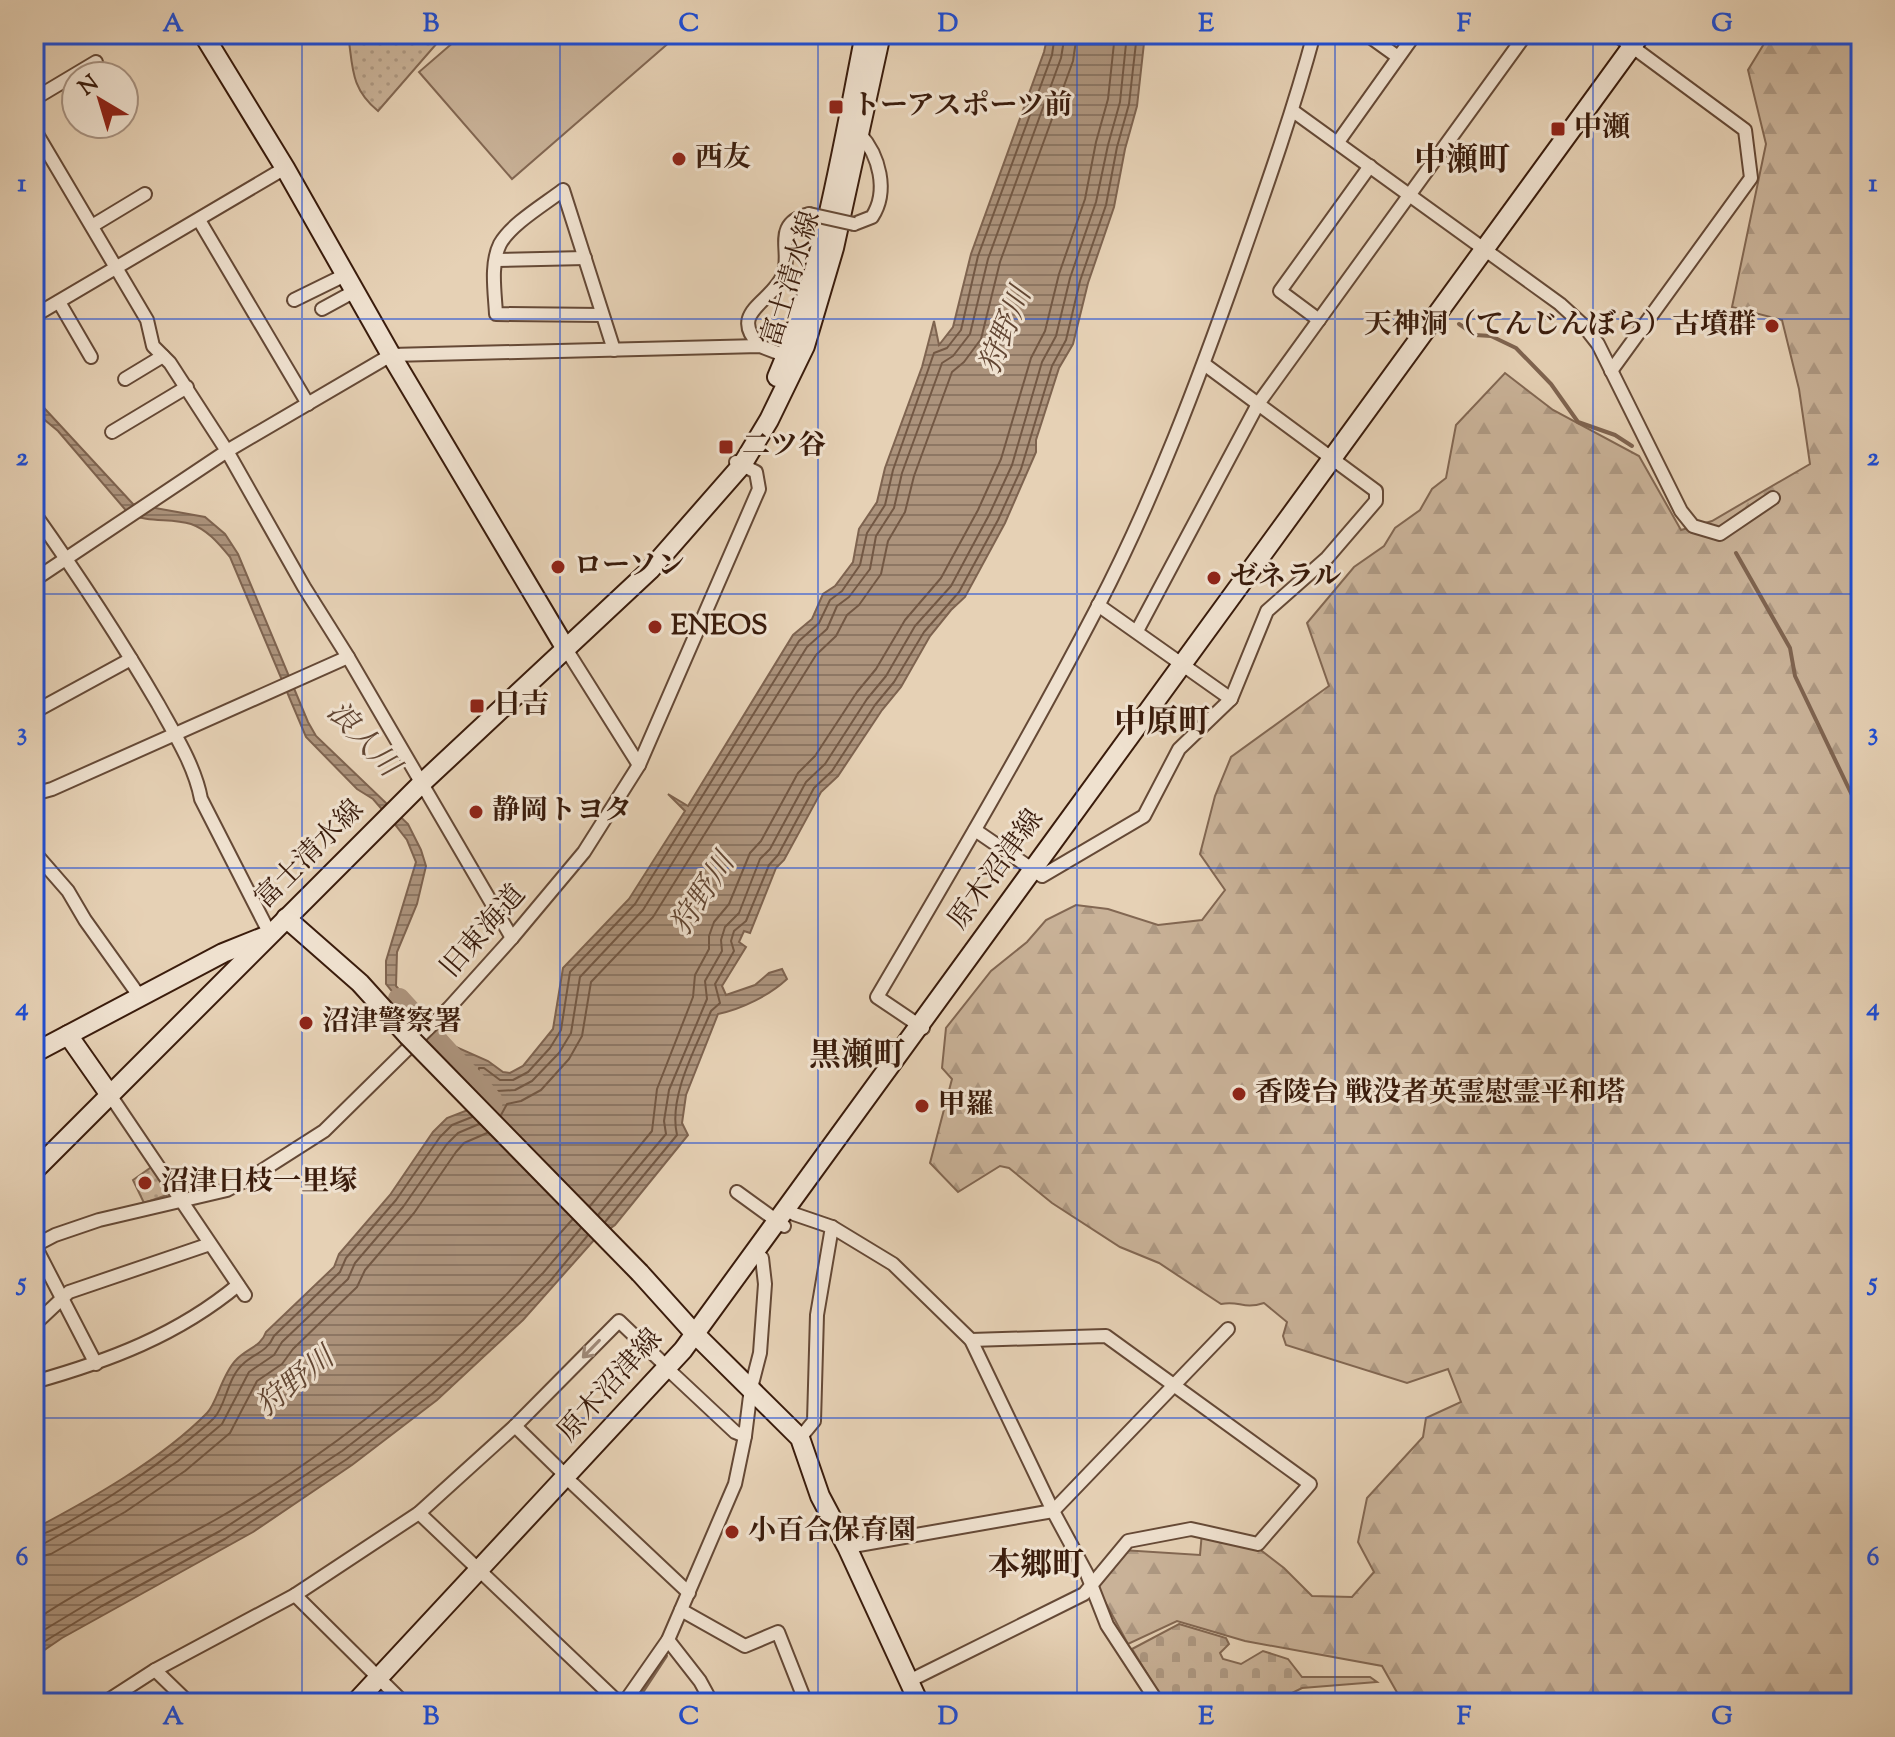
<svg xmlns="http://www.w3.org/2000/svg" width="1895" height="1737" font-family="'Sorts Mill Goudy','Noto Serif JP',serif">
  <defs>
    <pattern id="forest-firs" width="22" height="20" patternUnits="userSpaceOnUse" patternTransform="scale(2)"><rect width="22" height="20" fill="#c9b298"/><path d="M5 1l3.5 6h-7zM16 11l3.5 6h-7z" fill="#ad9882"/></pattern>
    <pattern id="cemetery-stones" width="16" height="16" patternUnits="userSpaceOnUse" patternTransform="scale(2)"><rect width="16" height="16" fill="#c9b298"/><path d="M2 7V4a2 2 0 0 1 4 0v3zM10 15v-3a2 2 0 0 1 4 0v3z" fill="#ad9882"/></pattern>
    <pattern id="park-dots" width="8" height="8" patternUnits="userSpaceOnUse" patternTransform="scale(2)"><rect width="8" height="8" fill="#c9b298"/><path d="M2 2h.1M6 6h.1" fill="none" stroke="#ad9882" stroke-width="1.8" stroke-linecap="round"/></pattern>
    <pattern id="water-rules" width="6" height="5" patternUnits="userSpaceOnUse" patternTransform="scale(2)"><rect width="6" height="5" fill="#ac937c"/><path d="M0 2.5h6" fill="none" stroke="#8d7764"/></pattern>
  </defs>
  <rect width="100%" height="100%" fill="#e6d1b5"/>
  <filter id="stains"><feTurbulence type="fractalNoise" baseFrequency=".0025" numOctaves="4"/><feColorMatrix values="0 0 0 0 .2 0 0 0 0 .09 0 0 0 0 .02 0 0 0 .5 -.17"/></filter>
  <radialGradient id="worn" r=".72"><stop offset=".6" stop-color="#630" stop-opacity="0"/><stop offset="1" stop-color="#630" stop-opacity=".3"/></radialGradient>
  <path fill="url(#forest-firs)" stroke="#826752" stroke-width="2" d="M1770 34H1861V1703H1403L1382 1666 1245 1641 1177 1621 1128 1644 1097 1587 1122 1550 1200 1555 1202 1532 1254 1545 1284 1568 1312 1596 1352 1597 1374 1572 1358 1542 1367 1498 1423 1437 1426 1418 1461 1402 1448 1369 1407 1383 1286 1345 1283 1336 1287 1322 1264 1303C1242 1310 1240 1300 1221 1304L1159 1263 1120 1247 1052 1203 1009 1168 1000 1166 958 1192 930 1163 952 1079 942 1068 946 1028 991 971 1027 942 1046 920 1076 905 1108 909 1158 925 1202 920 1225 890 1200 854 1215 796 1231 757 1329 686 1307 623 1354 567 1384 546 1395 528 1420 510 1432 489 1446 478 1456 425 1505 373 1553 410 1639 456 1681 530 1712 521 1810 464 1799 389 1782 320 1732 307 1766 144 1748 70Z"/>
  <polygon fill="url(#cemetery-stones)" stroke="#826752" stroke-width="2" points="1179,1624 1226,1638 1229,1644 1220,1653 1223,1659 1241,1664 1263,1651 1288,1659 1302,1677 1370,1677 1377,1682 1302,1688 1272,1703 1165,1703 1132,1649"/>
  <g fill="url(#park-dots)" stroke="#826752" stroke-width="2">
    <path d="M348 34H445L378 111C350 88 353 67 348 34Z"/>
    <polygon points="153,1166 169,1190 167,1195 144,1203 133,1180"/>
  </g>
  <polygon fill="#c9b298" stroke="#826752" stroke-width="2" points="463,34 679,34 512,179 419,72"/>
  <g fill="url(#water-rules)" stroke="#7e634f" stroke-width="2">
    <path d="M1048 34H1145L1137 106 1125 149 1114 207 1088 283 1073 344 1059 368 1036 440V452L1005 523 965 597 951 610 930 636 901 687 882 710 838 776 821 792 784 860 776 868 750 933 744 931 739 942 746 947 722 986 726 995 755 985 769 973 782 969 787 979C770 995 742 1009 718 1014L686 1095 682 1123 688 1135 615 1225 594 1240 523 1320 437 1400 352 1465 253 1532 62 1638 34 1657V1529C91 1499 162 1459 207 1413 217 1403 222 1374 236 1360 247 1348 261 1347 266 1332L334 1267 339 1254 390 1195 433 1132 447 1118 468 1110 477 1098V1090L464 1063 451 1052 454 1046 488 1061 503 1072 510 1073 523 1066 553 1029 563 968 629 899 685 811 668 794 688 806 793 635 812 619 823 594 835 586 853 562 859 529 877 502 885 468 922 367 934 321 939 345 953 327 971 254 1044 52Z"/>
    <path d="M34 397 133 504 205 517 225 534 238 554 308 722 316 736 408 824 421 850 426 866 417 904 397 952 396 986 421 1015 416 1021 386 984V961L416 862 407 840 393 822 373 799 357 789 306 737 230 557C219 544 208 530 191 524 170 518 149 523 129 514L58 431 34 411Z"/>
  </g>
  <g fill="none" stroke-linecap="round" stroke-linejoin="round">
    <g stroke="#735844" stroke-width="2">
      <polyline points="485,1099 485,1087 478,1072 479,1068 484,1068 500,1080 513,1080 528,1072 550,1048 561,1030 570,972 635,904 799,641 819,623 830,600 842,591 860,565 867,533 885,505 893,470 934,353 947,348 961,330 978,256 1052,55 1055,34"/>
      <polyline points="493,1107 497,1091 515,1090 532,1081 559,1053 571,1033 580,977 643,910 807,647 827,629 837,606 849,597 870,569 876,536 894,508 902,473 942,363 953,356 970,334 988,259 1061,58 1065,34"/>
      <polyline points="501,1115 507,1104 521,1101 541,1090 569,1059 582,1036 591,982 653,917 816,655 836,636 847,615 859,605 881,574 888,541 905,512 914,476 952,372 964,362 981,339 1000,262 1073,61 1077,34"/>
      <polyline points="590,1206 652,1131 657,1089 693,997 695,975 709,949 709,936 714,922 729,904 750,853 761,841 798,773 815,756 857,692 876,669 905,620 941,578 978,510 1001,459 1031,358 1045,331 1059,274 1085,199 1096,142 1108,99 1115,34"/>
      <polyline points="598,1215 666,1134 664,1121 669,1090 707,999 705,981 722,951 721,940 725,927 739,913 760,859 770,849 806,782 825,764 867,699 886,676 915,626 951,586 989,515 1012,465 1042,362 1056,336 1070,278 1096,202 1108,145 1120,102 1127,34"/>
      <path d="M605 1222 677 1135C668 1096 696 1048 711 1011L720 1003 715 984 734 951 731 941 734 931 746 921 769 865 778 855 814 788 832 771 875 705 894 682 924 632 959 592 998 520 1021 469 1052 366 1066 340 1080 281 1106 205 1117 147 1129 104 1137 34"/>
      <path d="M34 1536C67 1532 188 1444 214 1418 226 1406 227 1378 243 1364 255 1353 267 1352 274 1336L340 1272 346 1258 396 1200 440 1137 452 1125 472 1117"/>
      <polyline points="34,1546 45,1543 120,1501 178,1461 222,1424 249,1372 274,1355 282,1342 348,1279 355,1263 403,1207 447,1144 458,1133 479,1124"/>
      <polyline points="34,1558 51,1554 125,1512 185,1471 230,1433 257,1381 282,1364 293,1349 357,1287 365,1270 414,1213 456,1152 464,1143 487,1133"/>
      <path d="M34 1621C91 1582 155 1554 215 1520 315 1464 423 1379 504 1297 528 1272 549 1245 572 1220"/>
      <polyline points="34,1636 97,1598 220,1531 342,1451 426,1386 463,1353 543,1273 581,1228"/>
      <polyline points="34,1648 102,1606 225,1539 347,1459 432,1394 470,1361 551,1280 588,1235"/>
    </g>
    <g stroke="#7e634f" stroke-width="4">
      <polyline points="1459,324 1475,335 1491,336 1516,348 1551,384 1578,422 1615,435 1632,446"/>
      <polyline points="1736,553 1790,648 1795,676 1861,814"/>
      <polyline points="635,1703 666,1656"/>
    </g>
    <polyline stroke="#ac937c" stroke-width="22" points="399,999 492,1101"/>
    <defs>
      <g id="street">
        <polyline points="1366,34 1398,57"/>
        <polyline points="34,99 96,62"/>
        <polyline points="1293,111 1560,304 1584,326 1598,344 1681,511 1693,526 1720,534 1773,498"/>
        <polyline points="34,129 147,320 153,346 170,363 227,451 304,587 348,657 512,938"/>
        <polyline points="1338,142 1415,34"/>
        <polyline points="199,220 308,404"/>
        <path d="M854 224 872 217C889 191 879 155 860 134"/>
        <polyline points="92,226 145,194"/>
        <polyline points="496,260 585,258"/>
        <polyline points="294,300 345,275"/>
        <polyline points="59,302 91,357"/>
        <polyline points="322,309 355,291"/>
        <path d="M601 315 496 314C495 293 490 264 500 244 511 224 545 204 563 190L614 350"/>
        <polyline points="34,316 285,168"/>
        <polyline points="1319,320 1280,291 1370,166"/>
        <path d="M760 346C727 312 772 303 783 275 793 252 770 224 809 214"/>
        <polyline points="1611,371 1751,178 1745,130 1615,34"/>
        <polyline points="125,379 163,356"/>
        <polyline points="112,432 187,387"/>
        <path d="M34 513C78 575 120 639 158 704 174 733 195 766 201 799L270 934"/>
        <polyline points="34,580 227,451 391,355 760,346 786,356"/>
        <polyline points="1098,605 1231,699"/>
        <polyline points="1137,631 1258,404 1526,34"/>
        <polyline points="566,649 639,765"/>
        <polyline points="34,712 131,659"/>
        <polyline points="34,794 52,789 348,657"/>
        <polyline points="975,830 1042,876 1144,816 1179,749 1231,699 1267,611 1327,558 1376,501 1376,491 1204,364"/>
        <polyline points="34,852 68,891 85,920 140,997"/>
        <path d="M923 1028 877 997C953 868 1029 739 1098 606 1155 496 1198 381 1239 265 1266 188 1293 112 1314 34"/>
        <polyline points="110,1095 245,1295"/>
        <polyline points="737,1192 784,1226"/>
        <polyline points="794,1214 832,1227 893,1264 971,1340 1053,1511 1087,1574 1107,1625 1158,1703"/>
        <polyline points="34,1244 96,1364"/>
        <polyline points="34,1246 55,1235 99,1220 227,1190 252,1177 324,1131 449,1008 512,938 584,852 639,765 759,489 756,472 736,462"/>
        <polyline points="34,1325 69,1292 210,1244"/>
        <polyline points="673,1374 735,1432 745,1436"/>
        <path d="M34 1382C109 1361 178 1335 238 1285"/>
        <polyline points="515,1426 566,1476"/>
        <polyline points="800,1438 814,1421 817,1315 832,1227"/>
        <polyline points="573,1484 689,1593"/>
        <polyline points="419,1513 619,1703"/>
        <polyline points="847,1547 1053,1511 1228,1329"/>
        <polyline points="295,1595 404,1703"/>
        <polyline points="681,1610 745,1646 778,1632 806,1703"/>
        <polyline points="668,1640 700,1681 712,1703"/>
        <polyline points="155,1670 189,1703"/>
        <polyline points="909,1681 1084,1594 1128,1541 1191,1529 1258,1544 1310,1484 1106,1336 971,1340"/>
        <polyline points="104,1703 155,1670 295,1595 419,1513 515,1426 619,1321 667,1367"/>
        <polyline points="624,1703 668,1640 735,1484 745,1436 751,1388 760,1353 765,1284 762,1258"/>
      </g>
      <g id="secondary">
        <polyline points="203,34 285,168 391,355 566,649"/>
        <path d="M777 377C824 268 842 149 865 34"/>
        <polyline points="286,918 360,983 408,1036"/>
        <polyline points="68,1035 110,1095"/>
        <polyline points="34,1053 223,953 263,937"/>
        <polyline points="34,1171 422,783 650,570 742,465 769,420 805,346 834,248 881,34"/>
        <polyline points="640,1273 695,1334 800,1438 820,1496 847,1547 919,1703"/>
        <polyline points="355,1703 683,1350 1641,34"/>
      </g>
    </defs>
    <use href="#street" stroke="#654936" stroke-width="16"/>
    <use href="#secondary" stroke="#3a1c0c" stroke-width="22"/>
    <use href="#street" stroke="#efe1cf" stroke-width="12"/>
    <use href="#secondary" stroke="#efe1cf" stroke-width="18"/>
    <defs>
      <polyline id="street-bridge" points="809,214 854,224"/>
      <polyline id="secondary-bridge" points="408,1036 640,1273"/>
    </defs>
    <use href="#street-bridge" stroke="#654936" stroke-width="16" stroke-linecap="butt"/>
    <use href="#secondary-bridge" stroke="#3a1c0c" stroke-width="22" stroke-linecap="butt"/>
    <use href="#street-bridge" stroke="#efe1cf" stroke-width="12"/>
    <use href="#secondary-bridge" stroke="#efe1cf" stroke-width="18"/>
  </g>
  <defs><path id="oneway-shaft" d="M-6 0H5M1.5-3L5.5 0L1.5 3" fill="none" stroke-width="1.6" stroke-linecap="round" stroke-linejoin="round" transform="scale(2)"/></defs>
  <use stroke="#9e8877" href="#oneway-shaft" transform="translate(591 1349) rotate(134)"/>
  <path fill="none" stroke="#1d4ed8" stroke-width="2" stroke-opacity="0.55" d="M302 34V1703M560 34V1703M818 34V1703M1077 34V1703M1335 34V1703M1593 34V1703M34 319H1861M34 594H1861M34 868H1861M34 1143H1861M34 1418H1861"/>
  <g fill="#8f2418" stroke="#efe1cf" stroke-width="3">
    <rect x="828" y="99" width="16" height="16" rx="4"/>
    <rect x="1550" y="121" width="16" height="16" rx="4"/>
    <circle cx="679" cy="159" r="8"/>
    <circle cx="1772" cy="326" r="8"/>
    <rect x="718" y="439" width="16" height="16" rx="4"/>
    <circle cx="558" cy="567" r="8"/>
    <circle cx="1214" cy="578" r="8"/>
    <circle cx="655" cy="627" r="8"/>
    <rect x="469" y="698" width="16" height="16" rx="4"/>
    <circle cx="476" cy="812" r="8"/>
    <circle cx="306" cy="1023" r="8"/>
    <circle cx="1239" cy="1094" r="8"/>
    <circle cx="922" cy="1106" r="8"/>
    <circle cx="145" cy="1183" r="8"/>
    <circle cx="732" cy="1532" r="8"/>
  </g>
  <g text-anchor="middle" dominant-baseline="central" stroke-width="6" stroke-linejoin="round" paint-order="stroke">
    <g font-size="28" font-weight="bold" fill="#3a1c0c" stroke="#efe1cf" text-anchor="start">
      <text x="852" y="107">トーアスポーツ前</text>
      <text x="1574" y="129">中瀬</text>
      <text x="695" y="159">西友</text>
      <text x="1756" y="326" text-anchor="end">天神洞（てんじんぼら）古墳群</text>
      <text x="742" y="447">二ツ谷</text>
      <text x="574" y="567">ローソン</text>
      <text x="1230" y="578">ゼネラル</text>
      <text x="671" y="627">ENEOS</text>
      <text x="493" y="706">日吉</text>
      <text x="492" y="812">静岡トヨタ</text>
      <text x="322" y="1023">沼津警察署</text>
      <text x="1255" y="1094">香陵台 戦没者英霊慰霊平和塔</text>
      <text x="938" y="1106">甲羅</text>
      <text x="161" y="1183">沼津日枝一里塚</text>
      <text x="748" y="1532">小百合保育園</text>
    </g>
    <g font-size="28" fill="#3a1c0c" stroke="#efe1cf">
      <text transform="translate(792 279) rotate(-73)">富士清水線</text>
      <text transform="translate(310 855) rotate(-45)">富士清水線</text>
      <text transform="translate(997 870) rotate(-54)">原木沼津線</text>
      <text transform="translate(484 932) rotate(-49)">旧東海道</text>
      <text transform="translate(611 1386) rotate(-48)">原木沼津線</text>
    </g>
    <g font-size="30" font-style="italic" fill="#624633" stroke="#efe1cf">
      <text transform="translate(1007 331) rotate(-68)">狩野川</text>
      <text transform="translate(362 740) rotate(47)">浪人川</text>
      <text transform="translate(704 895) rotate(-57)">狩野川</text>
      <text transform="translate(296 1383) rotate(-39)">狩野川</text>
    </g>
    <g font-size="32" font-weight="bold" fill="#3a1c0c" stroke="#efe1cf">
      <text x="1462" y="162">中瀬町</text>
      <text x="1162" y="724">中原町</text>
      <text x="857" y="1057">黒瀬町</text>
      <text x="1036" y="1567">本郷町</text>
    </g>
  </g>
  <rect width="1895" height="1737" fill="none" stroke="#e6d1b5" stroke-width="88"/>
  <g transform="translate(100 100) rotate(322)"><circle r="38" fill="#efe1cf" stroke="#a79281" stroke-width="2"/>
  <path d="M0-6L14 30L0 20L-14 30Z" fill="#8f2418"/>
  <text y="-12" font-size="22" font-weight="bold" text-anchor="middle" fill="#3a1c0c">N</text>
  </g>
  <rect x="44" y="44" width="1807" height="1649" fill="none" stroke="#1d4ed8" stroke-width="3"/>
  <g font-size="26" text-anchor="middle" font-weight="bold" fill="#1d4ed8">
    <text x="173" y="31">A</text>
    <text x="431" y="31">B</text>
    <text x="689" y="31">C</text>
    <text x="948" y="31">D</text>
    <text x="1206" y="31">E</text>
    <text x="1464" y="31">F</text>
    <text x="1722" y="31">G</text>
    <text x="22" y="191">1</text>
    <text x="1873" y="191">1</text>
    <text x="22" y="465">2</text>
    <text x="1873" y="465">2</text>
    <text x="22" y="740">3</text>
    <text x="1873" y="740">3</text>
    <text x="22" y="1015">4</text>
    <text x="1873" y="1015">4</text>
    <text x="22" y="1290">5</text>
    <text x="1873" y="1290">5</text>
    <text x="22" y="1565">6</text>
    <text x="1873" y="1565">6</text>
    <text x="173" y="1724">A</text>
    <text x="431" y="1724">B</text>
    <text x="689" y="1724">C</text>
    <text x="948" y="1724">D</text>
    <text x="1206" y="1724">E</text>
    <text x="1464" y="1724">F</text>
    <text x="1722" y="1724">G</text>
  </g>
  <rect width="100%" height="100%" filter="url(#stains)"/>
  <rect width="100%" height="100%" fill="url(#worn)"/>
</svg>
